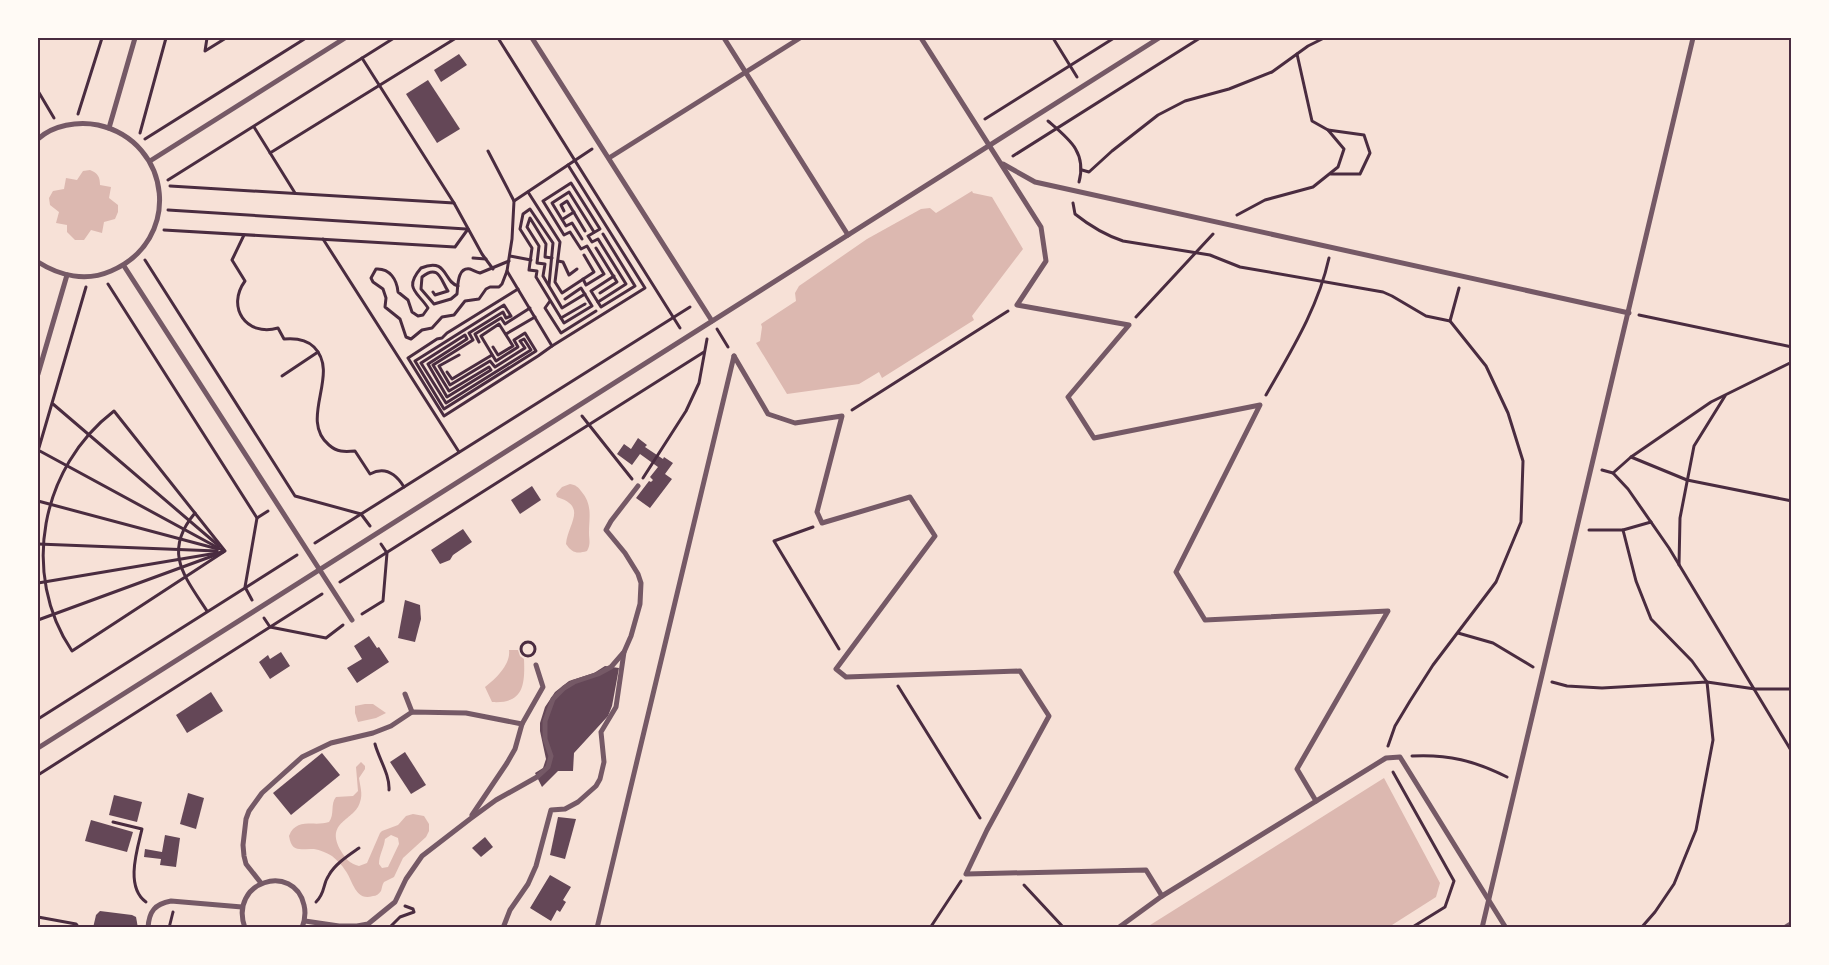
<svg xmlns="http://www.w3.org/2000/svg" width="1829" height="965" font-family="Helvetica,sans-serif">
  <rect width="100%" height="100%" fill="#f7e1d7"/>
  <g fill="#dcb8b0" fill-rule="evenodd">
    <path d="M90 170C98 173 100 177 100 185L111 187 109 198 118 205V212L115 219 104 222 102 233 91 230 84 240H75L67 232V225L56 223 59 212 50 205 49 198 53 191 64 189 66 178 77 180 83 171Z"/>
    <polygon points="972,191 973,193 992,197 1023,249 972,316 974,320 882,378 879,372 859,384 787,394 756,343 760,341 762,327 761,324 796,301 795,293 799,286 867,239 921,209 930,208 936,213"/>
    <path d="M570 484C576 485 578 487 581 491 593 505 589 517 589 533 589 540 591 544 587 551 577 554 572 553 566 544 568 523 588 507 557 497L556 494 562 487Z"/>
    <path d="M509 650H518L520 656 524 659C525 684 524 704 492 702L485 687C496 679 511 664 509 650Z"/>
    <polygon points="365,704 373,704 386,713 376,718 358,722 355,713 355,706"/>
    <path d="M361 762 365 766V769L359 778C360 786 363 794 360 802 355 821 324 821 341 851 345 858 350 864 359 866L367 863 380 833 382 831 398 825 406 816 413 814 424 816 429 824V831L426 837 403 858 394 877 384 882C382 885 382 888 381 891 379 894 376 896 373 896 355 902 353 880 345 870 342 865 337 860 332 856 327 853 320 850 314 849 301 848 292 854 289 836 296 817 316 827 329 822 335 814 330 804 336 797L353 796 358 791 356 767ZM391 835 398 838 399 844 388 867 382 868 379 864C379 855 384 848 385 839Z"/>
    <polygon points="1384,778 1440,883 1436,897 1392,925 1392,927 1147,927"/>
  </g>
  <g fill="#644757">
    <polygon points="459,54 467,65 441,82 434,70"/>
    <polygon points="428,80 460,129 437,143 406,94"/>
    <polygon points="638,438 647,445 645,447 663,459 664,457 673,463 665,474 672,479 650,508 636,498 649,481 651,482 653,480 650,477 658,467 640,454 632,465 617,454 624,444 631,449"/>
    <polygon points="532,486 541,500 520,514 511,500"/>
    <polygon points="463,529 472,542 453,555 450,560 440,564 431,550"/>
    <polygon points="405,600 420,605 421,619 415,642 398,638"/>
    <polygon points="369,636 377,648 379,647 389,662 357,683 347,668 362,659 354,646"/>
    <polygon points="281,652 290,666 270,679 259,662 268,655 270,659"/>
    <polygon points="605,666 619,668 612,706 608,716 574,753 573,771 558,771 542,787 535,773 543,768 546,759 540,731 540,723 545,707 555,692 569,681 594,673"/>
    <polygon points="211,692 223,711 187,733 176,715"/>
    <polygon points="405,752 426,785 411,794 390,762"/>
    <polygon points="322,753 340,775 291,815 273,793"/>
    <polygon points="188,793 204,798 196,829 180,824"/>
    <polygon points="114,795 142,802 137,822 109,815"/>
    <polygon points="558,817 576,819 565,859 550,855"/>
    <polygon points="91,820 133,832 127,852 85,841"/>
    <polygon points="165,835 180,838 176,867 160,865 161,859 144,857 145,849 162,852"/>
    <polygon points="485,837 493,847 481,857 472,848"/>
    <polygon points="550,875 571,887 563,900 566,902 560,912 557,910 551,921 530,908"/>
    <polygon points="100,911 132,915 136,917 138,928 93,928 96,915"/>
  </g>
  <g fill="none" stroke-linecap="round" stroke-linejoin="round">
    <g stroke="#4a2c40" stroke-width="3">
      <polyline points="207,38 205,51 226,38"/>
      <polyline points="498,38 680,328"/>
      <polyline points="1053,38 1077,77"/>
      <polyline points="362,58 454,203 482,254 493,269"/>
      <polyline points="38,91 54,118"/>
      <polyline points="78,114 102,38"/>
      <polyline points="985,119 1114,38"/>
      <path d="M1048 121C1069 139 1087 152 1079 182"/>
      <polyline points="254,127 295,193"/>
      <polyline points="1328,130 1364,135 1370,153 1360,174 1331,174"/>
      <polyline points="140,133 166,38"/>
      <polyline points="145,139 306,38"/>
      <polyline points="488,151 514,201"/>
      <polyline points="270,153 456,38"/>
      <polyline points="1013,156 1200,38"/>
      <polyline points="1082,170 1089,172 1112,151 1158,115 1185,101 1229,89 1272,72 1308,46 1324,38"/>
      <polyline points="168,180 394,38"/>
      <polyline points="170,186 454,203"/>
      <polyline points="528,192 560,242 555,282 562,293 594,272 584,255"/>
      <path d="M1073 203 1075 214C1090 226 1105 235 1123 241L1210 255 1240 267 1383 292 1392 296 1426 316 1450 321"/>
      <polyline points="168,210 466,229"/>
      <polyline points="564,211 561,205 567,201 585,231"/>
      <polyline points="1237,215 1265,200 1313,187 1338,167 1344,149 1328,130 1312,121 1297,54"/>
      <polyline points="563,219 574,212"/>
      <polyline points="164,230 455,247 468,229"/>
      <polyline points="603,234 635,286 601,307 591,291 614,276"/>
      <path d="M244 235 232 260 245 281C226 307 246 337 278 328L284 339C295 338 306 339 314 347 341 374 298 419 329 445 337 452 344 452 355 451L370 474C385 466 396 474 404 487"/>
      <polyline points="323,239 459,452"/>
      <polyline points="582,239 572,223 566,226 552,203 569,192 594,232"/>
      <polyline points="596,248 617,282 600,293"/>
      <polyline points="510,256 531,260"/>
      <polyline points="473,258 486,259"/>
      <polyline points="552,258 545,257 546,244 530,218 527,227 539,246 537,263 545,264 543,276 562,308 585,294"/>
      <polyline points="145,260 295,496 361,514 370,526"/>
      <polyline points="558,261 563,262 569,275 577,269"/>
      <polyline points="583,279 586,285 604,274 587,246 581,249 570,232 564,235 543,201 571,183 600,229 588,236 592,242 598,239 626,284 598,302"/>
      <polyline points="108,284 257,518 245,587 252,600"/>
      <polyline points="549,285 553,243 530,209 523,214 520,229 532,248 529,270 537,271 536,277 564,323 592,306 581,288 565,299"/>
      <path d="M458 286C443 282 448 257 421 268 403 289 418 292 428 308L423 315 418 316 412 312 408 300 398 292C397 280 390 268 376 269L371 278 373 282 383 289 386 298 385 307 400 319 406 337 411 339 422 330 432 328 442 317 454 315 465 301 479 299 486 289 490 287H499L502 284 507 271"/>
      <polyline points="518,289 447,333 442,338 437,339 408,358 444,416 538,356 552,346 645,288 568,165"/>
      <path d="M433 292 435 295 448 291C441 281 439 263 422 277L421 289 434 304 451 299 457 294C458 286 457 267 470 269 473 270 476 272 480 273L509 261"/>
      <polyline points="550,301 545,308 561,333 596,311"/>
      <polyline points="1639,315 1792,347"/>
      <polyline points="1136,317 1213,234"/>
      <polyline points="561,318 585,304"/>
      <polyline points="717,329 728,347"/>
      <polyline points="506,334 535,317"/>
      <polyline points="479,342 475,334 501,318 505,324 530,308"/>
      <polyline points="552,346 507,271 512,239 514,201 592,149"/>
      <polyline points="459,355 439,366 450,385 490,361 495,367 525,348 520,341 524,339 531,350 446,403 421,363 465,335 467,339 428,364 447,397 491,370 489,367 449,391 433,365 473,340 469,333 503,312 506,318 511,316 504,305 415,361 444,409 536,351 525,333 514,340 518,347 496,361 481,336 499,324 513,346 498,355 493,347"/>
      <polyline points="447,372 452,379 492,355"/>
      <polyline points="282,376 318,352"/>
      <path d="M1266 395C1291 351 1318 308 1329 258"/>
      <polyline points="53,404 219,546"/>
      <polyline points="852,410 1008,311"/>
      <path d="M114 411 225 551 72 651C20 574 41 467 114 411Z"/>
      <polyline points="582,416 632,479"/>
      <polyline points="38,450 224,551"/>
      <polyline points="38,451 86,287"/>
      <polyline points="1631,457 1687,480 1792,501"/>
      <polyline points="1602,470 1613,473 1628,489 1669,548 1792,752"/>
      <polyline points="1613,473 1631,457 1711,402 1792,362"/>
      <polyline points="643,478 686,411 699,383 707,339"/>
      <polyline points="38,501 218,549"/>
      <path d="M195 513C162 552 185 577 207 611"/>
      <polyline points="257,518 268,511"/>
      <polyline points="813,527 774,541 839,649"/>
      <polyline points="1589,530 1623,530"/>
      <polyline points="315,543 690,307"/>
      <polyline points="38,544 217,551"/>
      <polyline points="1679,565 1680,518 1694,446 1725,396"/>
      <polyline points="340,582 704,352"/>
      <polyline points="38,583 223,552"/>
      <polyline points="362,614 383,601 387,553 381,544"/>
      <polyline points="264,618 270,627 326,638 343,625"/>
      <polyline points="38,620 218,554"/>
      <polyline points="1458,633 1493,643 1533,667"/>
      <circle cx="528" cy="649" r="7"/>
      <polyline points="1552,682 1567,686 1602,688 1707,682 1755,689 1792,689"/>
      <polyline points="898,686 980,818"/>
      <polyline points="38,719 297,555"/>
      <path d="M375 744C379 759 390 775 389 790"/>
      <polyline points="1388,746 1395,726 1410,701 1433,665 1496,582 1521,522 1523,461 1508,413 1486,366 1450,321 1459,288"/>
      <path d="M1412 756C1448 754 1475 761 1507 777"/>
      <polyline points="1393,772 1454,881 1445,907 1411,928"/>
      <polyline points="38,775 322,594"/>
      <path d="M113 822 142 829C137 850 125 887 146 902"/>
      <polyline points="1024,885 1064,928"/>
      <path d="M316 902C326 892 322 885 329 875 335 864 349 855 359 848"/>
      <polyline points="38,917 76,924 79,928"/>
      <polyline points="169,928 173,912"/>
      <polyline points="389,928 400,917 414,912 413,909 405,906"/>
      <polyline points="930,928 961,881"/>
      <polyline points="1641,928 1655,912 1674,884 1696,830 1713,740 1707,682 1692,661 1651,619 1636,581 1623,530 1651,522"/>
    </g>
    <g stroke="#755966" stroke-width="5">
      <polyline points="532,38 712,321"/>
      <polyline points="724,38 848,235"/>
      <polyline points="921,38 1041,227 1046,261 1017,305 1129,325 1068,397 1094,438 1260,405 1176,572 1205,620 1388,611 1297,769 1316,801"/>
      <polyline points="109,128 135,38"/>
      <path d="M38 139C53 125 78 121 98 125 173 142 182 241 111 271 86 282 60 276 38 262"/>
      <polyline points="609,158 800,38"/>
      <polyline points="150,161 345,38"/>
      <polyline points="1003,164 1035,182 1629,313"/>
      <polyline points="124,266 352,620"/>
      <polyline points="734,356 768,414 795,423 842,416 817,512 822,523 910,497 935,536 836,669 846,677 1020,671 1049,716 987,830 966,874 1146,870 1162,896"/>
      <polyline points="38,374 67,275"/>
      <polyline points="405,694 412,712"/>
      <polyline points="522,724 543,687 536,665"/>
      <polyline points="38,748 1159,38"/>
      <polyline points="261,883 246,864 244,856 243,845 246,819 249,811 262,793 302,757 331,743 373,733 391,726 412,712 466,713 522,724 515,749 507,763 472,815"/>
      <polyline points="305,921 339,926 357,926 368,924 395,902 406,879 422,856 470,819 496,800 537,777 548,767 551,756 545,739 545,721 553,699 564,688 574,682 598,674 611,667 624,652 631,636 640,604 641,583 638,574 625,553 606,530 611,521 638,486"/>
      <path d="M148 928C149 911 155 904 171 901L242 907"/>
      <path d="M245 928C228 881 294 862 304 905 306 913 305 920 302 928"/>
      <polyline points="503,928 510,910 528,884 536,866 551,810 565,809 578,802 596,786 600,779 604,762 601,732 616,707 624,652"/>
      <polyline points="597,928 734,356"/>
      <polyline points="1118,928 1162,896 1386,758 1400,757 1506,928"/>
      <polyline points="1482,928 1693,38"/>
      <polyline points="1784,928 1792,923"/>
    </g>
  </g>
  <rect width="1829" height="965" fill="none" stroke="#fffaf5" stroke-width="78"/>
  <rect x="39" y="39" width="1751" height="887" fill="none" stroke="#4a2c40" stroke-width="2"/>
</svg>
